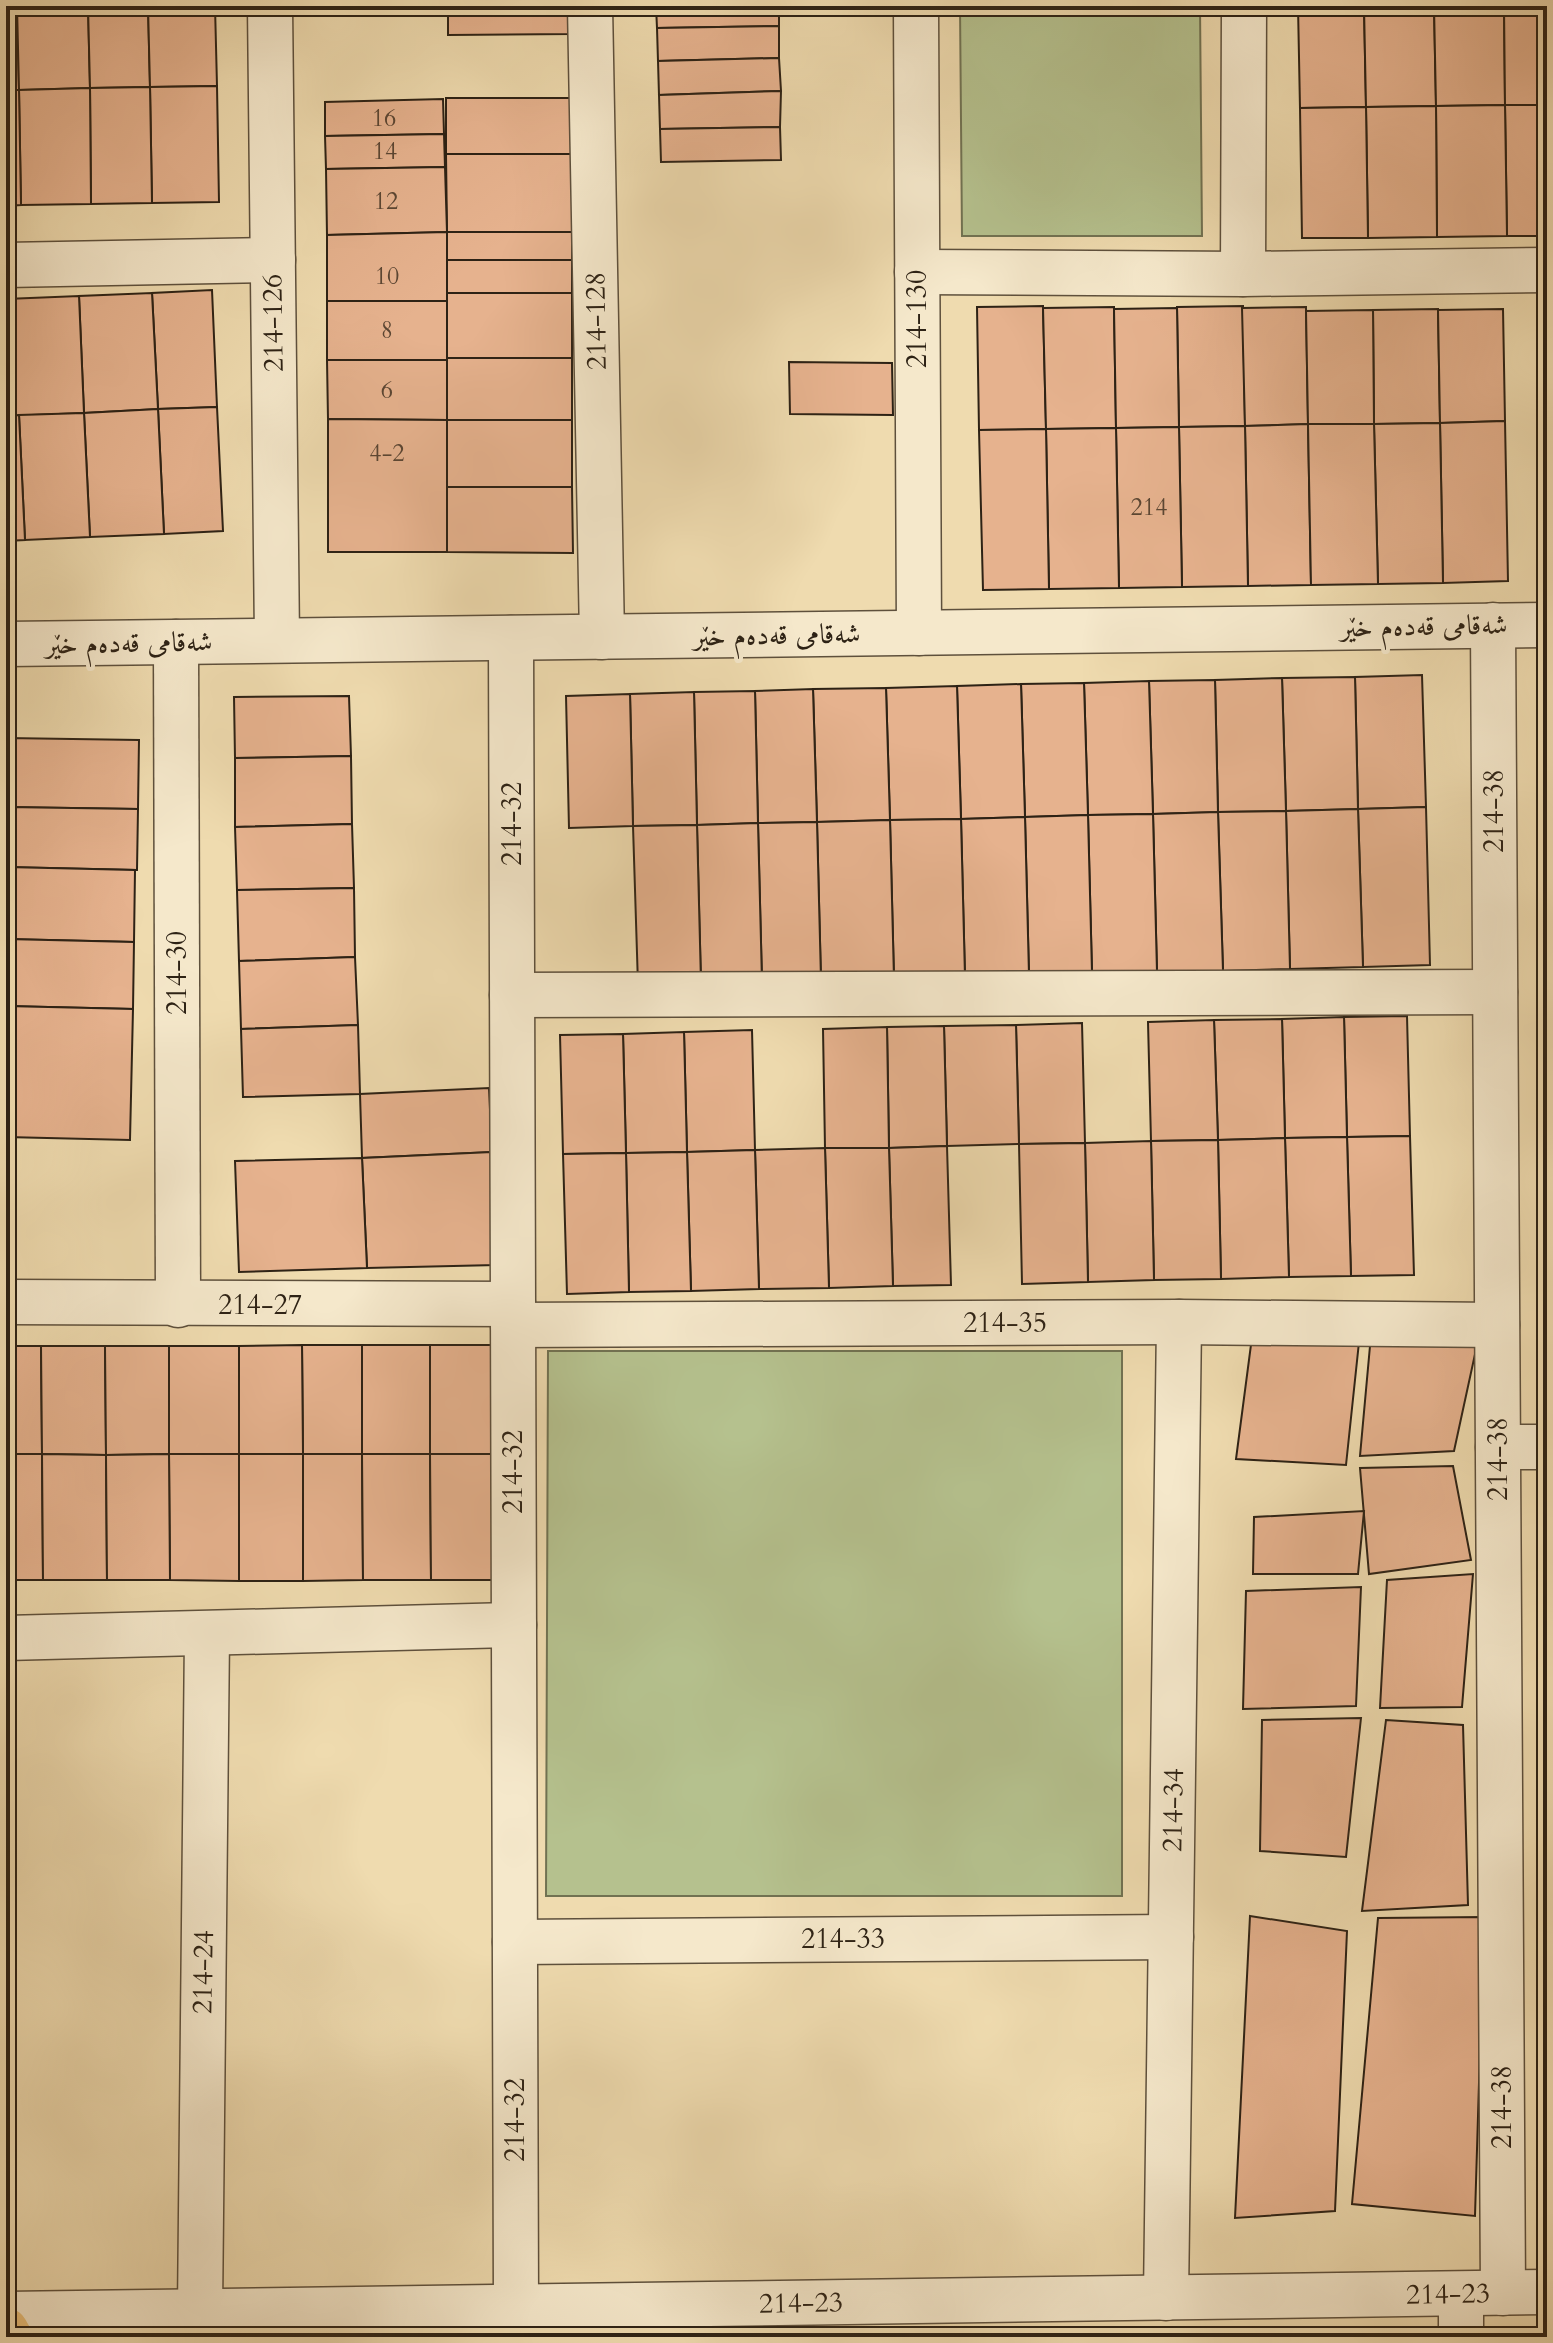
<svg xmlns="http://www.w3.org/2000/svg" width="1553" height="2343" font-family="Cardo,Amiri,serif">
  <rect width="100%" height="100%" fill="#efdbaf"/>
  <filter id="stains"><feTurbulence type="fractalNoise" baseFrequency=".0025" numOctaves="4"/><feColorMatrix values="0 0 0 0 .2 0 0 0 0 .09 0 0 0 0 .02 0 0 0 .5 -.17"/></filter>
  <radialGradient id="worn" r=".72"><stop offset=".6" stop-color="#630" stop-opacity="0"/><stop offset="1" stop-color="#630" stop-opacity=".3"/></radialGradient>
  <g fill="#b5c18e" stroke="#717252" stroke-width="2">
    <polygon points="960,6 1200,6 1202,236 962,236"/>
    <polygon points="548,1351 1122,1351 1122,1896 546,1896"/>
  </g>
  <g fill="#e6b28e" stroke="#2d2215" stroke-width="2">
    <polygon points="6,6 17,6 19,90 6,90"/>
    <polygon points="17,6 88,6 90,88 19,90"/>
    <polygon points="88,6 148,6 150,87 90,88"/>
    <polygon points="148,6 215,6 217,86 150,87"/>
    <polygon points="448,6 573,6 573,34 448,35"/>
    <polygon points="656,6 779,6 779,26 657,28"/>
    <polygon points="1298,6 1364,6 1366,107 1300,108"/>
    <polygon points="1364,6 1434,6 1436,106 1366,107"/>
    <polygon points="1434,6 1504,6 1505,105 1436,106"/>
    <polygon points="1504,6 1547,6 1547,105 1505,105"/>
    <polygon points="779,26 779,58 658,61 657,28"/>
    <polygon points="779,58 781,91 659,95 658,61"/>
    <polygon points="217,86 219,202 152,203 150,87"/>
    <polygon points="150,87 152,203 91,204 90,88"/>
    <polygon points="90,88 91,204 21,205 19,90"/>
    <polygon points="6,90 19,90 21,205 6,206"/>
    <polygon points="781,91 780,127 660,129 659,95"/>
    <rect x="446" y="98" width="126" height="56"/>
    <polygon points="443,99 444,134 325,136 325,102"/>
    <polygon points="1505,105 1547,105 1547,236 1507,236"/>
    <polygon points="1505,105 1507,236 1437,237 1436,106"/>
    <polygon points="1436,106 1437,237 1368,238 1366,107"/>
    <polygon points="1366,107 1368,238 1302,238 1300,108"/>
    <polygon points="780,127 781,160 661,162 660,129"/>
    <polygon points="444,134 445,167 326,169 325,136"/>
    <polygon points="446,154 572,154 572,232 447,232"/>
    <polygon points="445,167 447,232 327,235 326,169"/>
    <rect x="447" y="232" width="125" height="28"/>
    <polygon points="447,232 447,301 327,301 327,235"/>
    <rect x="447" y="260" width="125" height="33"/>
    <polygon points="212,290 217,407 158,409 152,293"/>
    <polygon points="152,293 158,409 84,413 79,296"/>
    <rect x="447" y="293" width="125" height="65"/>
    <polygon points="79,296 84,413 6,416 6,299"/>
    <rect x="327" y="301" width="120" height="59"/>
    <polygon points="1043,306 1046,429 979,430 977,307"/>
    <polygon points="1243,306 1245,426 1179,427 1177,307"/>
    <polygon points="1114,307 1116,428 1046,429 1043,308"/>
    <polygon points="1306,307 1308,424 1245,426 1242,308"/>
    <polygon points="1177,308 1179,427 1116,428 1114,309"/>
    <polygon points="1438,309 1440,423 1374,424 1373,310"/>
    <polygon points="1503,309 1505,421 1440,423 1438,310"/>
    <polygon points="1373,310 1374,424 1308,424 1306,311"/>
    <rect x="447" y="358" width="125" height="62"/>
    <polygon points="327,360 447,360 447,420 328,419"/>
    <polygon points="789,362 892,363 893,415 790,414"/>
    <polygon points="217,407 223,531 164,534 158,409"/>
    <polygon points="158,409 164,534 90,537 84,413"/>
    <polygon points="84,413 90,537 25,540 19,415"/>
    <polygon points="19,415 25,540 6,541 6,416"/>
    <polygon points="328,419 447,420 447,552 328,552"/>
    <rect x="447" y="420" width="125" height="67"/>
    <polygon points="1505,421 1508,581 1443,583 1440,423"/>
    <polygon points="1440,423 1443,583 1378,584 1374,424"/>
    <polygon points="1308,424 1311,585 1248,586 1245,426"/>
    <polygon points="1308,424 1374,424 1378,584 1311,585"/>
    <polygon points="1245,426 1248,586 1182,587 1179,427"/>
    <polygon points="1179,427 1182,587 1119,588 1116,428"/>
    <polygon points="1116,428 1119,588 1049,589 1046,429"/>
    <polygon points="1046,429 1049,589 983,590 979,430"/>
    <polygon points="447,487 572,487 573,553 447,552"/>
    <polygon points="1422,675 1426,807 1358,809 1355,677"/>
    <polygon points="1355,677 1358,809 1286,811 1282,678"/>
    <polygon points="1282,678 1286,811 1218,812 1215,680"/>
    <polygon points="1215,680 1218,812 1153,814 1149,681"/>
    <polygon points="1149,681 1153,814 1088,815 1084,683"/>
    <polygon points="1084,683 1088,815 1025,817 1021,684"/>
    <polygon points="1021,684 1025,817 961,819 957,686"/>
    <polygon points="957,686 961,819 890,820 886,688"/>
    <polygon points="886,688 890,820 817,822 813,689"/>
    <polygon points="813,689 817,822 758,823 755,691"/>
    <polygon points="755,691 758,823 697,825 694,692"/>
    <polygon points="694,692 697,825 633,826 630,694"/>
    <polygon points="630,694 633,826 569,828 566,696"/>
    <polygon points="349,696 351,756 235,758 234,697"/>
    <polygon points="6,738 139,740 138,809 6,807"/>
    <polygon points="351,756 352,824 235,827 235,758"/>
    <polygon points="6,807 138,809 137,870 6,867"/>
    <polygon points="1426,807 1430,965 1363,967 1358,809"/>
    <polygon points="1358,809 1363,967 1290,969 1286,811"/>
    <polygon points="1286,811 1290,969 1223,971 1218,812"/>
    <polygon points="1218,812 1223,971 1157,972 1153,814"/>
    <polygon points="1153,814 1157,972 1092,973 1088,815"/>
    <polygon points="1088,815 1092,973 1029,975 1025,817"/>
    <polygon points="1025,817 1029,975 965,977 961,819"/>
    <polygon points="961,819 965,977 894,979 890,820"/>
    <polygon points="890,820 894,979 821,980 817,822"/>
    <polygon points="817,822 821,980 762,982 758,823"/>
    <polygon points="758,823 762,982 701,983 697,825"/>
    <polygon points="352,824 354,888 237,890 235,827"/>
    <polygon points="697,825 701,983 638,985 633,826"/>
    <polygon points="6,867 135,870 134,942 6,939"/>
    <polygon points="354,888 355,957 239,961 237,890"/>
    <polygon points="6,939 134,942 133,1009 6,1006"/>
    <polygon points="355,957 358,1025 241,1029 239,961"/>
    <polygon points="6,1006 133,1009 130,1140 6,1137"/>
    <polygon points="1407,1016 1410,1136 1347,1137 1344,1017"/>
    <polygon points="1344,1017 1347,1137 1285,1138 1282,1019"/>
    <polygon points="1282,1019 1285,1138 1218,1140 1214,1020"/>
    <polygon points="1214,1020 1218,1140 1151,1141 1148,1022"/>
    <polygon points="1082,1023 1085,1143 1019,1144 1016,1025"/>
    <polygon points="358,1025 360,1094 243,1097 241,1029"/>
    <polygon points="1016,1025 1019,1144 947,1146 944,1026"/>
    <polygon points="944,1026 947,1146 889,1148 887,1027"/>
    <polygon points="887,1027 889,1148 825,1148 823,1029"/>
    <polygon points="752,1030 755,1150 687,1152 684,1032"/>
    <polygon points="684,1032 687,1152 626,1153 623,1034"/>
    <polygon points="623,1034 626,1153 563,1154 560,1035"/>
    <polygon points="489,1088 492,1152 362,1158 360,1094"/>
    <polygon points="1410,1136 1414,1275 1351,1276 1347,1137"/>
    <polygon points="1347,1137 1351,1276 1289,1277 1285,1138"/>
    <polygon points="1285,1138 1289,1277 1221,1279 1218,1140"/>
    <polygon points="1218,1140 1221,1279 1154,1280 1151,1141"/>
    <polygon points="1151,1141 1154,1280 1088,1282 1085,1143"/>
    <polygon points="1085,1143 1088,1282 1022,1284 1019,1144"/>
    <polygon points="947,1146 951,1285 893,1286 889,1148"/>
    <polygon points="825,1148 889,1148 893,1286 829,1288"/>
    <polygon points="825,1148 829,1288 759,1289 755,1150"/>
    <polygon points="755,1150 759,1289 691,1291 687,1152"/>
    <polygon points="492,1152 496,1265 367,1268 362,1158"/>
    <polygon points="687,1152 691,1291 629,1292 626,1153"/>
    <polygon points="626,1153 629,1292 567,1294 563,1154"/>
    <polygon points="362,1158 367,1268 239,1272 235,1161"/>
    <polygon points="1371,1335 1477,1345 1454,1451 1360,1456"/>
    <polygon points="1252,1337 1359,1342 1346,1465 1236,1459"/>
    <polygon points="302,1345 362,1345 362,1454 303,1454"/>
    <polygon points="302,1345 303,1454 239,1454 239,1346"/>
    <rect x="362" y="1345" width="68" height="109"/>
    <polygon points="430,1345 496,1345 497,1454 430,1454"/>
    <polygon points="6,1346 41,1346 42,1454 6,1454"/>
    <polygon points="41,1346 105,1346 106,1455 42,1454"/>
    <polygon points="105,1346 169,1346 169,1454 106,1455"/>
    <rect x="169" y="1346" width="70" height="108"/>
    <polygon points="6,1454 42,1454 43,1580 6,1580"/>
    <polygon points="42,1454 106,1455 107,1580 43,1580"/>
    <polygon points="169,1454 239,1454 239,1581 170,1580"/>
    <polygon points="169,1454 170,1580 107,1580 106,1455"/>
    <rect x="239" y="1454" width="64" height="127"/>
    <polygon points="303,1454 362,1454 363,1580 303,1581"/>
    <polygon points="362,1454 430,1454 431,1580 363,1580"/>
    <polygon points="430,1454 497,1454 498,1580 431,1580"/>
    <polygon points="1453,1466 1471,1560 1369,1574 1360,1468"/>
    <polygon points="1364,1511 1358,1574 1253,1574 1254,1517"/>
    <polygon points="1473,1574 1462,1707 1380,1708 1387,1580"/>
    <polygon points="1361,1587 1356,1706 1243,1709 1246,1591"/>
    <polygon points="1361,1718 1346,1857 1260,1851 1262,1720"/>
    <polygon points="1386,1720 1463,1725 1468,1905 1362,1911"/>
    <polygon points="1250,1916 1347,1931 1335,2211 1235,2218"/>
    <polygon points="1484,1917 1475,2216 1352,2204 1378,1918"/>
  </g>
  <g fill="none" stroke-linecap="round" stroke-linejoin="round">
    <defs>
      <g id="minor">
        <polyline points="270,6 277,640"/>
        <polyline points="590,6 602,637"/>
        <polyline points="916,6 919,633"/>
        <polyline points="6,265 273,260"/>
        <polyline points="917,272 1243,274 1547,270"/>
        <polyline points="1243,274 1244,6"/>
        <polyline points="1493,625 1503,2293"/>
        <polyline points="511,638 516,2307"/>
        <polyline points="176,642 178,1305"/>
        <polyline points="6,644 1547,625"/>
        <polyline points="512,995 1495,992"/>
        <polyline points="6,1302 513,1304"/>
        <polyline points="513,1325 1179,1322 1497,1325"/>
        <polyline points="1498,1447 1547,1447"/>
        <polyline points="6,1638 514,1625"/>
        <polyline points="515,1942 1171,1937"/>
        <polyline points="1461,2294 1461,2337"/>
        <polyline points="1166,2298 1179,1322"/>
        <polyline points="200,2311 207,1634"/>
        <polyline points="6,2314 1547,2292"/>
      </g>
      <polyline id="major" points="6,2330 10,2337"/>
    </defs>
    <use href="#minor" stroke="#5e503c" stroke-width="47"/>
    <use href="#major" stroke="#2d2215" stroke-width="47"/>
    <use href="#minor" stroke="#f5e8cb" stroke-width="44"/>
    <use href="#major" stroke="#e8be78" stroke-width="44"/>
  </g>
  <g text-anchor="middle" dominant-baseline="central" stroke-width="8" stroke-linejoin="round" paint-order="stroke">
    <g font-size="24" fill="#5b4633">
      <text x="384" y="118">16</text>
      <text x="385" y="151">14</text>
      <text x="386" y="201">12</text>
      <text x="387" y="276">10</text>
      <text x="387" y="330">8</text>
      <text x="387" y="390">6</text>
      <text x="387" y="453">4-2</text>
      <text x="1149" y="507">214</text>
    </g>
    <g font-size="28" fill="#2d2215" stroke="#f5e8cb">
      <text transform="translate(917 319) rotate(-90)">214-130</text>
      <text transform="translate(596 321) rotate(-91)">214-128</text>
      <text transform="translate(273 323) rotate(-91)">214-126</text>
      <text transform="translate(1424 626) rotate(-1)">شەقامی قەدەم خێر</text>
      <text transform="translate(777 635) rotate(-1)">شەقامی قەدەم خێر</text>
      <text transform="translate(129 643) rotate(-1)">شەقامی قەدەم خێر</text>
      <text transform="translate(1494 811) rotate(-90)">214-38</text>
      <text transform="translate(512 824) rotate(-90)">214-32</text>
      <text transform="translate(177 973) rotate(-90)">214-30</text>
      <text x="260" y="1305">214-27</text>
      <text x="1005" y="1323">214-35</text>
      <text transform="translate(1498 1459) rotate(-90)">214-38</text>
      <text transform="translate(513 1472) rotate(-90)">214-32</text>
      <text transform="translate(1173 1810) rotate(-89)">214-34</text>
      <text x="843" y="1939">214-33</text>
      <text transform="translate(203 1972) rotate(-89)">214-24</text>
      <text transform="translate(1502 2107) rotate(-90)">214-38</text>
      <text transform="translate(515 2120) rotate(-90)">214-32</text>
      <text transform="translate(1448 2294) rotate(-1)">214-23</text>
      <text transform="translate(801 2303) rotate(-1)">214-23</text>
    </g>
  </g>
  <rect width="1553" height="2343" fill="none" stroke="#efdbaf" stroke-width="32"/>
  <rect x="8" y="8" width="1537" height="2327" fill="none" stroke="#2d2215" stroke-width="4"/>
  <rect x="16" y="16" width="1521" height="2311" fill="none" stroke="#2d2215" stroke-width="2"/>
  <rect width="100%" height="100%" filter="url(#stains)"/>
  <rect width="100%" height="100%" fill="url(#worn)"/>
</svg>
